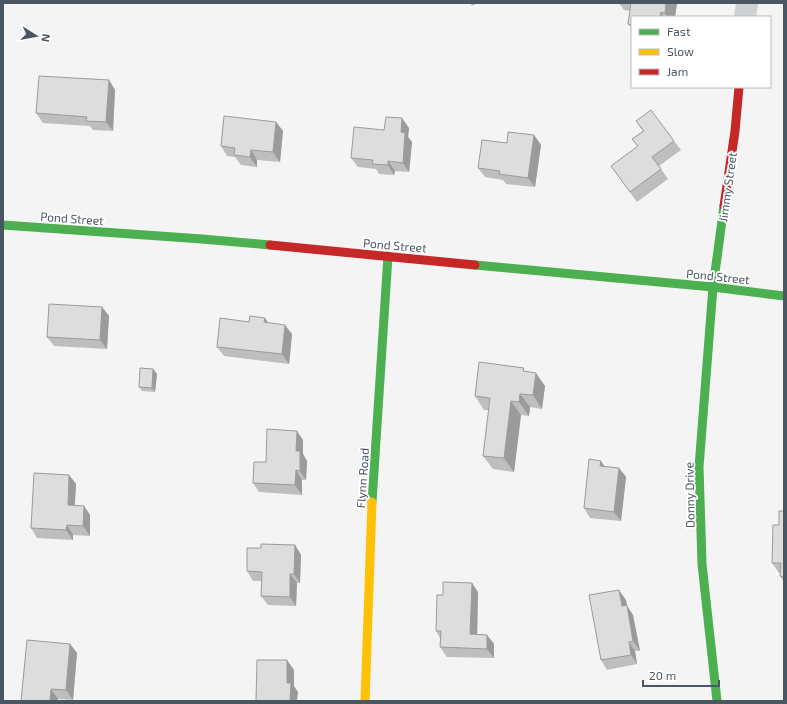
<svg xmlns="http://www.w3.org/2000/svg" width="787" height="704" font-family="'Exo 2',sans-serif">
  <rect width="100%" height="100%" fill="#f4f4f4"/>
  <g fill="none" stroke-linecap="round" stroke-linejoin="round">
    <polyline stroke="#ced0d2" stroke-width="22" points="745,17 747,3"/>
    <g stroke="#4caf50" stroke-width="9">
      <polyline points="3,225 202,239 270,245"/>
      <polyline points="475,265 713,287 784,296"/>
      <polyline points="372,502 388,256"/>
      <polyline points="717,701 702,564 699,467 713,287 724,206"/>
    </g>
    <polyline stroke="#ffc107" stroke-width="9" points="365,701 372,502"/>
    <g stroke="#c62828" stroke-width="9">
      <polyline points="724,206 735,131 739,87"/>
      <polyline points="270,245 475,265"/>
    </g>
  </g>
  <g fill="#bebebf">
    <polygon points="470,3 477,3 472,6"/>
    <polygon points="619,3 677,3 675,17 632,17 632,29 628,24 630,11 624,10"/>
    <polygon points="109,80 115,90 113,131 93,130 90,126 43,123 36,113"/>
    <polygon points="636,121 674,141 681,150 659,166 668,179 637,202 618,176 638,147 632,139 643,131"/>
    <polygon points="276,122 283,131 280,162 257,160 257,167 241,165 235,157 227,156 221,146"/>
    <polygon points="409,128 408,137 412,142 409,172 395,171 394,175 379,174 376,169 358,167 351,158 384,130"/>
    <polygon points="534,135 541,145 535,187 506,184 503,180 485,177 478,168 507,143"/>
    <polygon points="102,307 109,316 107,349 54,346 47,337"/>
    <polygon points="265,318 268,323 292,334 289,364 224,356 217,347 249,322"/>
    <polygon points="153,369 157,374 155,392 142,391 139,387"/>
    <polygon points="526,372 545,386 542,409 530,407 529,416 521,415 514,472 493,469 483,456 489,410 484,410 475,396"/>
    <polygon points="303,440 303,454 307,461 306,480 302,480 302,495 259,492 253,483 266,462"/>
    <polygon points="604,466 619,468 626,477 621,521 590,518 584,508"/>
    <polygon points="69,475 76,484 75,505 84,506 90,515 90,536 73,535 73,540 37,538 31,528"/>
    <polygon points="784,511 784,582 780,576 780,573 779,573 772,563 779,525"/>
    <polygon points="295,545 301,555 300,583 297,583 296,606 268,605 261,596 262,581 253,581 247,571 261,548"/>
    <polygon points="478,592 477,634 487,635 494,644 494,658 447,657 440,647 440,638 436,631 443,595"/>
    <polygon points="626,600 627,606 633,615 640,651 635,651 637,664 607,670 601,660"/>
    <polygon points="70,644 77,653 73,700 58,699 58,701 21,701"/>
  </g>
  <g fill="#9b9b9b">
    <polygon points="666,3 677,3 675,17 667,17 665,13"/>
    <polygon points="661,12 664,17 660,17"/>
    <polygon points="109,80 115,90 113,131 106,122"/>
    <polygon points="402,118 409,128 408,137 412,142 409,172 403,163 401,132"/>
    <polygon points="276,122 283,131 280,162 273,152"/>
    <polygon points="534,135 541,145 535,187 528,178"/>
    <polygon points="251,150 257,160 257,167 250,157"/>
    <polygon points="388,161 395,171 394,175 388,165"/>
    <polygon points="102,307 109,316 107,349 100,340"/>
    <polygon points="265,318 271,328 264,322"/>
    <polygon points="285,325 292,334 289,364 282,354"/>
    <polygon points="153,369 157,374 155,392 152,388"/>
    <polygon points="536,373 545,386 542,409 533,395"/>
    <polygon points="520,394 530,407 529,416 519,402"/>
    <polygon points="511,401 521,415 514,472 504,458"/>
    <polygon points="297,431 303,440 303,454 307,461 306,480 300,471 296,451"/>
    <polygon points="601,461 607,470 600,466"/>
    <polygon points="619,468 626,477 621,521 614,512"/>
    <polygon points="296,470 302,480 302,495 295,485"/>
    <polygon points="69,475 76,484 74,514 68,505"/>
    <polygon points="84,506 90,515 90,536 83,526"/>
    <polygon points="67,525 73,535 73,540 66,530"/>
    <polygon points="295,545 301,555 300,583 294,574"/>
    <polygon points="290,574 297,583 296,606 290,597"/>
    <polygon points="472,583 478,592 477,644 470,634"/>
    <polygon points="619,590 626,600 627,606 633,615 640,651 633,641 622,606"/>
    <polygon points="487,635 494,644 494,658 487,649"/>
    <polygon points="629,642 635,651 637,664 631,655"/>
    <polygon points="70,644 77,653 73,700 66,690"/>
    <polygon points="287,660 294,670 294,686 298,692 297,701 290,701 287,683"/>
    <polygon points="51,689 58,699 58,701 50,701"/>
  </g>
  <g fill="#ddddde" stroke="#9b9b9b">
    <polygon points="631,3 666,3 665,13 661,12 660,17 632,17 632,25 628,24"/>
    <polygon points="39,76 109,80 106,122 86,121 87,117 36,113"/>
    <polygon points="651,110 674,141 652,157 661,169 630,192 611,166 638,146 632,139 644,131 636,121"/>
    <polygon points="224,116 276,122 273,152 251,150 250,157 234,155 235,148 221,146"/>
    <polygon points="386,117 402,118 401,132 405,133 403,163 388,161 388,165 372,164 373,160 351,158 354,127 384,130"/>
    <polygon points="508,132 534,135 528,178 499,174 500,171 478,168 482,140 507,143"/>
    <polygon points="49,304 102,307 100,340 47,337"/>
    <polygon points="250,316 265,318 264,322 285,325 282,354 217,347 220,318 249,322"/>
    <polygon points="479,362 524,368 523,371 536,373 533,395 520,394 519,402 511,401 504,458 483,456 490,398 475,396"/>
    <polygon points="140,368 153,369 152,388 139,387"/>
    <polygon points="267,429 297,431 296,451 300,451 300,471 296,470 295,485 253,483 254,462 266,462"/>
    <polygon points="589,459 601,461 600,466 619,468 614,512 584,508"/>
    <polygon points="34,473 69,475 68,505 84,506 83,526 67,525 66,530 31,528"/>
    <polygon points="779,511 784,511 784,577 780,576 781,563 772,563 773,525 779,525"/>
    <polygon points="261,544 295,545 294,574 290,574 290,597 261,596 262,572 247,571 247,548 261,548"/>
    <polygon points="443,582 472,583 470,634 487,635 487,649 440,647 441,631 436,631 437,595 443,595"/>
    <polygon points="619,590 622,606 627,605 633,641 629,642 631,655 601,660 589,595"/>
    <polygon points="27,640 70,644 66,690 51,689 50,701 21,701"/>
    <polygon points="257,660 287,660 287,683 291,683 290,701 256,701"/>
  </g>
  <g text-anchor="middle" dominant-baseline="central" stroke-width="3.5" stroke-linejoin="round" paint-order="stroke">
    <g font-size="12" fill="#4a5661" stroke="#fff">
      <text transform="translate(727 187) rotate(-82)">Jimmy Street</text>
      <text transform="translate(72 218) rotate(4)">Pond Street</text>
      <text transform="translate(395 245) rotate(5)">Pond Street</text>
      <text transform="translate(718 276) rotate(6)">Pond Street</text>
      <text transform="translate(362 478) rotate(-86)">Flynn Road</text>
      <text transform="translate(689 495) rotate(-91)">Donny Drive</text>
    </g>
  </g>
  <rect width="787" height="704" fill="none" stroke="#4a5661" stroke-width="8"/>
  <rect x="631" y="16" width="140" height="72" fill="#ffffff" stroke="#b7bbc0"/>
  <rect x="639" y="29" width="20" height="6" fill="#4caf50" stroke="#b7bbc0"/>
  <text x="667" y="36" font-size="12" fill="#4a5661">Fast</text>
  <rect x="639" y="49" width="20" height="6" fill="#ffc107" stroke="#b7bbc0"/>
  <text x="667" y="56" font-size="12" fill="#4a5661">Slow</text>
  <rect x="639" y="69" width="20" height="6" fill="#c62828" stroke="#b7bbc0"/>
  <text x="667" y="76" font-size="12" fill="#4a5661">Jam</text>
  <g transform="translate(36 36) rotate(101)" stroke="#ffffff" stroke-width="3" paint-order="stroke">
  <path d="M0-3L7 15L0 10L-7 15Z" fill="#4a5661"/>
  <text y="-6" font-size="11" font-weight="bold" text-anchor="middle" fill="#4a5661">N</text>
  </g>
  <path d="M643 680v6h76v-6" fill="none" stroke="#4a5661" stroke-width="2"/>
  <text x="649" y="680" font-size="12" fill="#4a5661" stroke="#ffffff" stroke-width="3" paint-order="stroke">20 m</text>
</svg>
